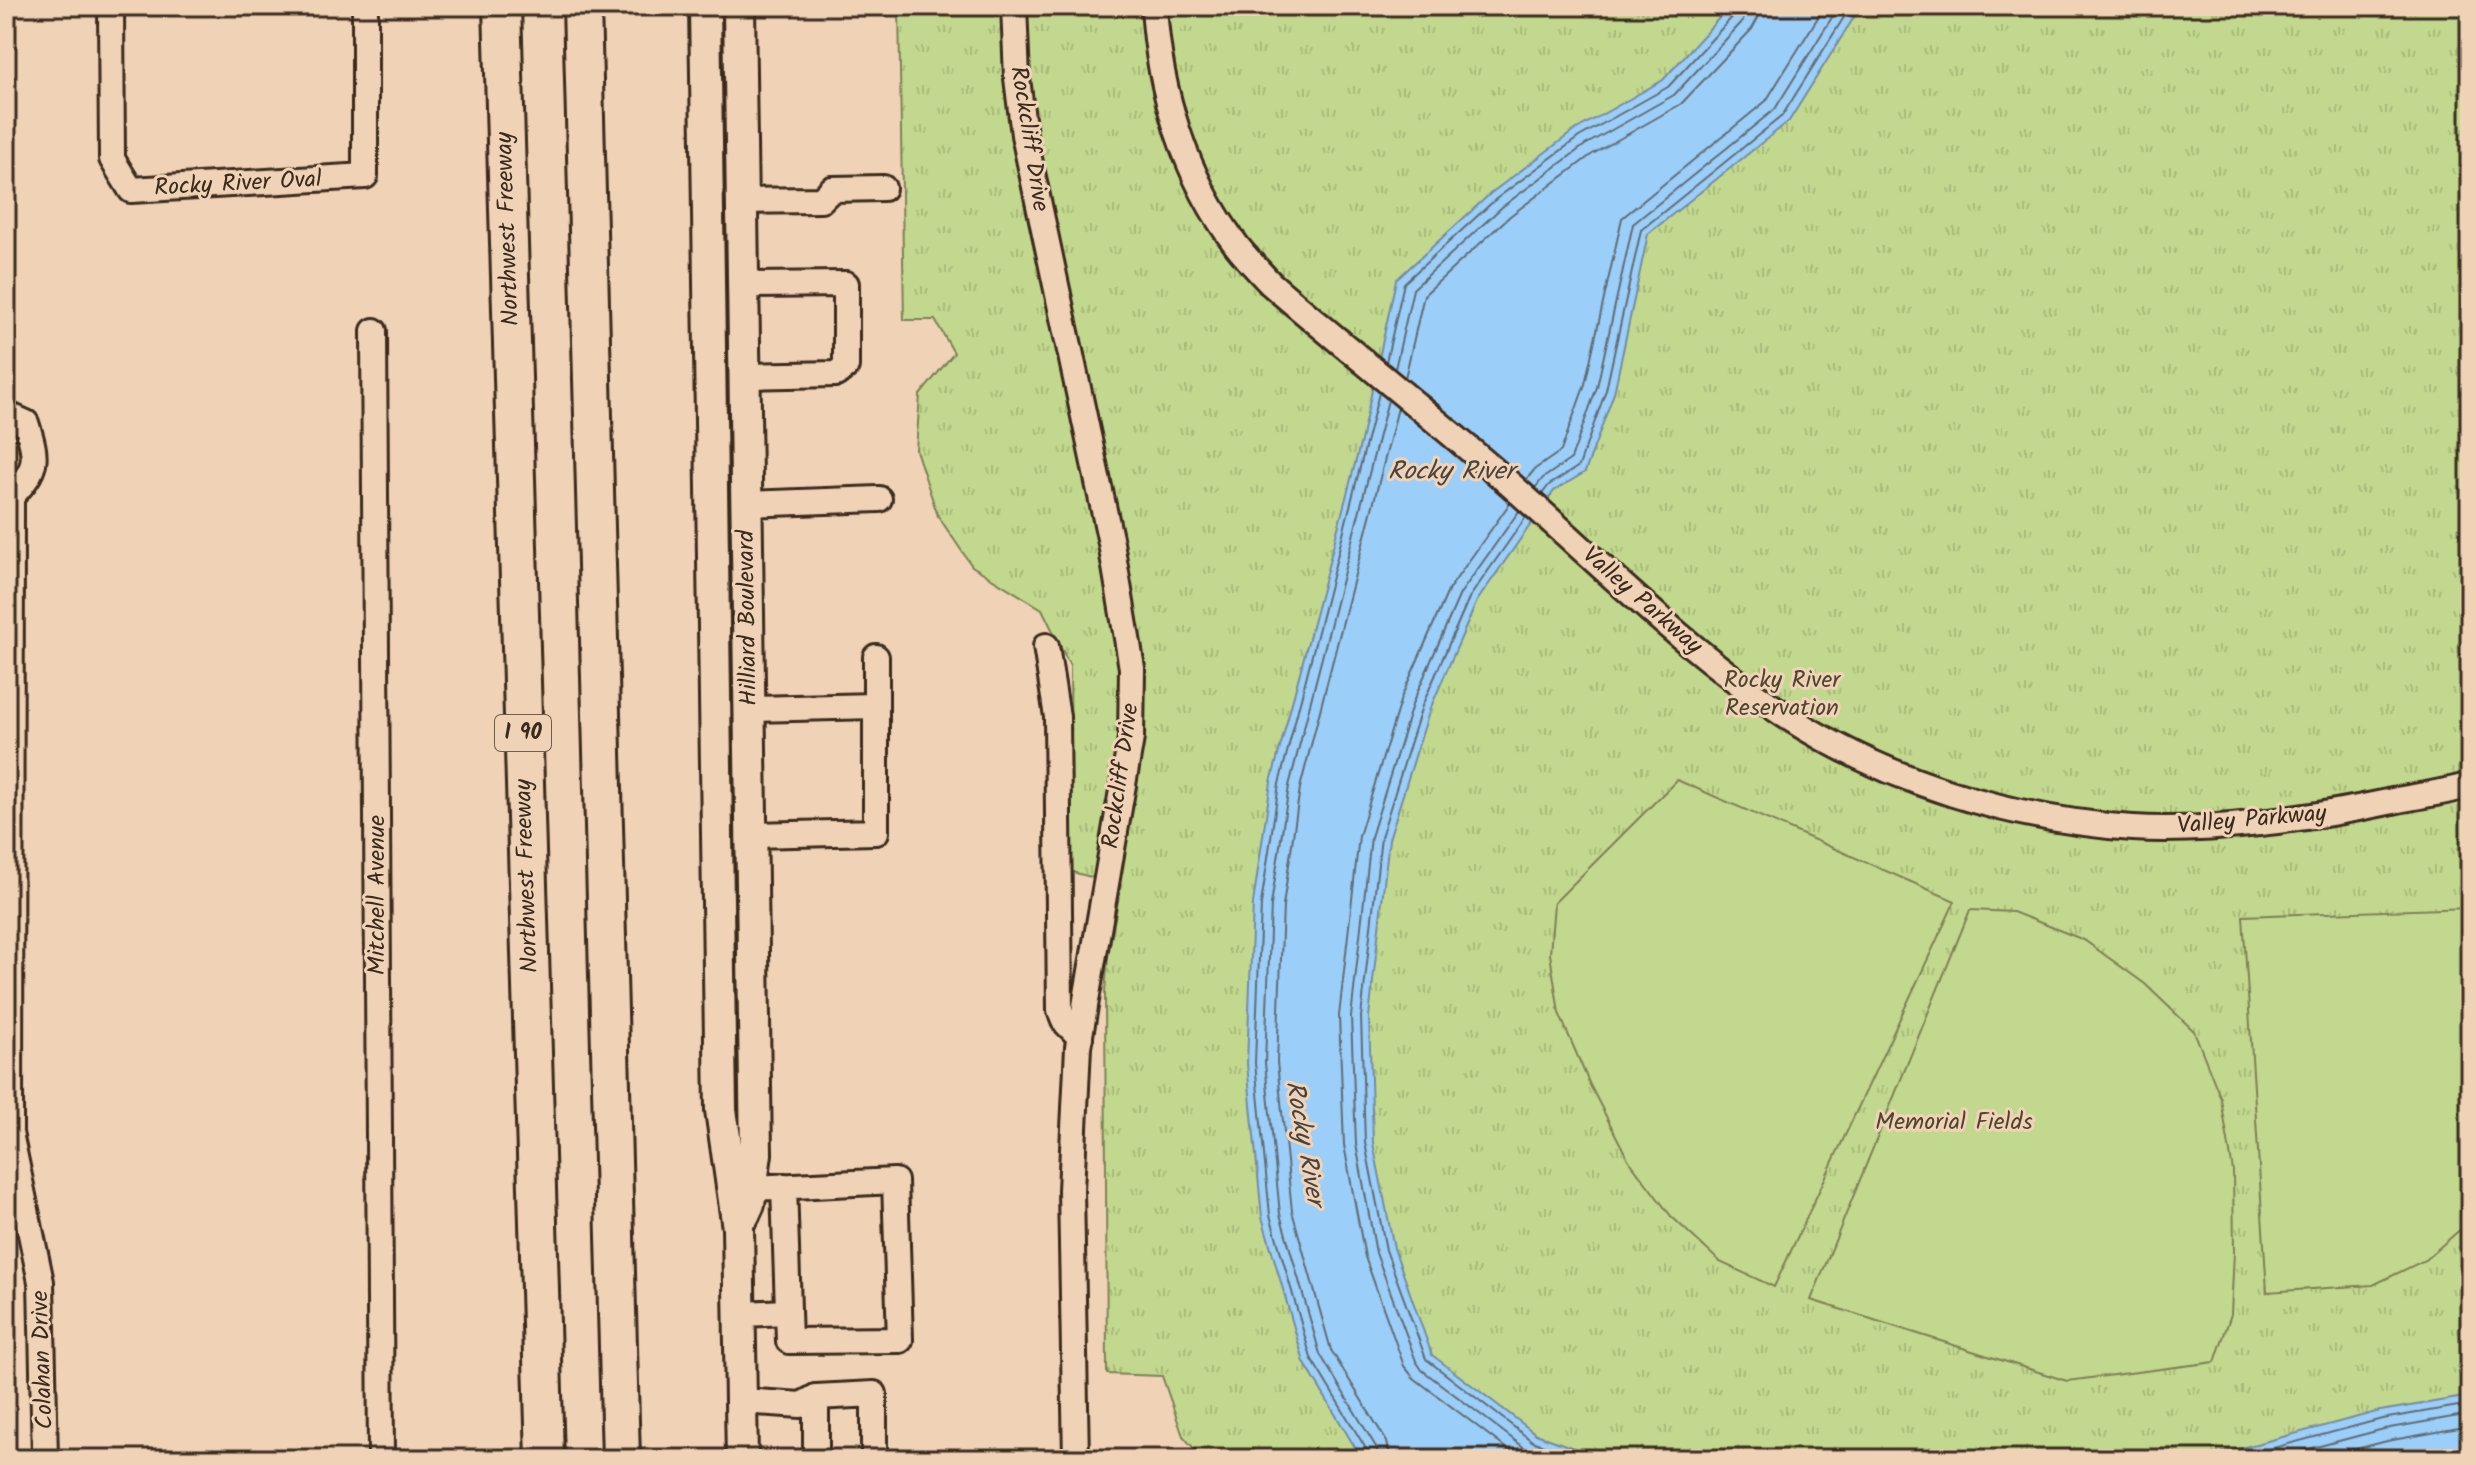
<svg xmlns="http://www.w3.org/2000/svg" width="2476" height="1465" font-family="Kalam,sans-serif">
  <defs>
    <pattern id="park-tufts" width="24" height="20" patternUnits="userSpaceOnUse" patternTransform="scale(2)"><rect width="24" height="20" fill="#c2d88e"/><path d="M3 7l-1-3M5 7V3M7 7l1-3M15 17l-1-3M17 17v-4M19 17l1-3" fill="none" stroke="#a8ba7a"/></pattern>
  </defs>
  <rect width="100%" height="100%" fill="#f0d3b7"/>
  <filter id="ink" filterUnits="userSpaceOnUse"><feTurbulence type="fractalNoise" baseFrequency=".0125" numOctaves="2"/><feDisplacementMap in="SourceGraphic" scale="16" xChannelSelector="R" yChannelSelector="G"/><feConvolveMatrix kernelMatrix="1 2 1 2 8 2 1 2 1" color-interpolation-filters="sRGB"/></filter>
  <g filter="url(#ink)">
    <polygon fill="url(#park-tufts)" stroke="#7e8156" stroke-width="2" points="899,6 2470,6 2470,1459 1203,1459 1183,1436 1162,1376 1107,1374 1105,992 1108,956 1121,885 1072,872 1070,666 1042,609 972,566 938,516 916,450 920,395 954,353 935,320 904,320"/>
    <g fill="#c2d88e" stroke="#7e8156" stroke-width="2">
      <polygon points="1677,780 1955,901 1774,1287 1720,1262 1671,1216 1628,1159 1590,1085 1559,1013 1550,954 1554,903"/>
      <polygon points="2470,908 2470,1221 2425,1260 2373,1285 2267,1292 2243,916"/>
      <polygon points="1970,910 2013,912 2084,940 2145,984 2194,1031 2221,1099 2233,1171 2234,1251 2231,1314 2215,1362 2067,1381 1811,1300"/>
    </g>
    <g fill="#9bcef8" stroke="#758ca1" stroke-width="2">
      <polygon points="1730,6 1861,6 1789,121 1648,234 1614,393 1585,472 1554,491 1477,601 1430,709 1389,839 1369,1017 1373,1143 1394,1248 1432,1355 1536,1434 1603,1459 1362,1459 1304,1362 1262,1217 1247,1064 1253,903 1271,782 1361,441 1396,280 1491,193 1575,130 1663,80"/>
      <polygon points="2470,1396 2470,1459 2200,1459 2380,1411"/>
    </g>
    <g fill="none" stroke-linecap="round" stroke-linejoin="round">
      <g stroke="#616c75" stroke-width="2">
        <polyline points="1386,362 1404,283 1496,199 1579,137 1668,87 1735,14 1737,6"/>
        <polyline points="1395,369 1413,289 1502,207 1585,145 1674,95 1743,21 1747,6"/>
        <polyline points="1405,378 1424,295 1510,216 1591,155 1681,104 1752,29 1758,18 1759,6"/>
        <polyline points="1526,480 1535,469 1561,451 1585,384 1622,218 1766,101 1825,6"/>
        <polyline points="1535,488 1543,478 1571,459 1597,387 1633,224 1775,109 1839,6"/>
        <polyline points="1542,494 1549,485 1579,466 1606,390 1641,230 1782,116 1851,6"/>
        <polyline points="1510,503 1449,589 1401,698 1359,836 1339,1016 1344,1145 1365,1257 1404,1366 1414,1378 1520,1459"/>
        <polyline points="1519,511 1460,594 1413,702 1371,837 1351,1017 1356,1144 1376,1253 1416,1361 1422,1370 1526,1449 1552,1459"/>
        <polyline points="1526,517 1469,598 1422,706 1381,837 1361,1017 1365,1143 1386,1250 1426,1359 1532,1441 1580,1459"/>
        <polyline points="1369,1459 1368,1452 1311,1358 1270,1215 1255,1063 1261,904 1279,784 1379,393"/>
        <polyline points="1379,1459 1376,1447 1320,1354 1280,1214 1265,1063 1271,905 1289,786 1388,400"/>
        <polyline points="1391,1459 1387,1442 1331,1350 1292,1211 1277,1062 1283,906 1300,788 1398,408"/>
        <polyline points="2232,1459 2382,1419 2470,1404"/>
        <polyline points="2271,1459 2384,1429 2470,1414"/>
        <polyline points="2318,1459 2387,1441 2470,1426"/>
      </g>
      <defs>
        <g id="minor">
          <polyline points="111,6 112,159 131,190 365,176 365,6"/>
          <polyline points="1014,6 1017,78 1024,135 1111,543 1132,668 1131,738 1078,1047 1071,1190 1076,1459"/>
          <path d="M1154 6C1159 91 1185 178 1237 246 1247 259 1259 271 1270 283 1352 354 1439 421 1520 493 1606 569 1690 653 1786 716 1888 782 2013 820 2133 828 2210 833 2313 818 2388 802 2415 796 2444 793 2470 785"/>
          <polyline points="742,201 821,200 832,189 883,188"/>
          <polyline points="743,285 846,284 846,366 836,374 745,376"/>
          <polyline points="374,331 381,1459"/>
          <path d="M6 414 26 423C38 460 38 468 11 497L10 1133 41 1282 45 1459"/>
          <polyline points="746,504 879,499"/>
          <polyline points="1046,646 1057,717 1060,1010 1064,1021 1080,1037"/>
          <polyline points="749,709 876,706"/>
          <polyline points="751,835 876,832 876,657"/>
          <polyline points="751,1188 895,1181 900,1340 789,1341 784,1186"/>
          <polyline points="741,1314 788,1312"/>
          <polyline points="816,1397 816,1459"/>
          <polyline points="742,1401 801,1405 816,1397 874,1394 874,1459"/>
        </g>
        <g id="major">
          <polyline points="705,6 721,1110 738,1228 742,1459"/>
          <polyline points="739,6 756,1154 749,1204 744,1215"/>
        </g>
        <g id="highway">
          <polyline points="502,6 545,1459"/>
          <polyline points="582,6 621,1459"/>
        </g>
      </defs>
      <use href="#minor" stroke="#3b2a1e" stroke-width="30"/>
      <use href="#major" stroke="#3b2a1e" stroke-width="36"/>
      <use href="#highway" stroke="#3b2a1e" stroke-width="42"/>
      <use href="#minor" stroke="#f0d3b7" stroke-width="24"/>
      <use href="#major" stroke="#f0d3b7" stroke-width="30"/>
      <use href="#highway" stroke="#f0d3b7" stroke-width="36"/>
    </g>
  </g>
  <g text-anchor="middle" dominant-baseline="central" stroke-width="6" stroke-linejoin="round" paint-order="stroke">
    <rect fill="#f0d3b7" stroke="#715d4c" stroke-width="2" x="495" y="715" width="56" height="36" rx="6"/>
    <g font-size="22" font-weight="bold" fill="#3b2a1e">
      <text x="523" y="733">I 90</text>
    </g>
    <g font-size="24" fill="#3b2a1e" stroke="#f0d3b7">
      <text transform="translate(1029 139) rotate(81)">Rockcliff Drive</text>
      <text transform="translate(238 184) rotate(-3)">Rocky River Oval</text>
      <text transform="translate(508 229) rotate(-92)">Northwest Freeway</text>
      <text transform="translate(1642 601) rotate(41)">Valley Parkway</text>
      <text transform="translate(748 618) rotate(-91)">Hilliard Boulevard</text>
      <text transform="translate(1121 776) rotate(-82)">Rockcliff Drive</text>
      <text transform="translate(2252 820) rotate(-5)">Valley Parkway</text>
      <text transform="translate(527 876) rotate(-92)">Northwest Freeway</text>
      <text transform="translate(377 895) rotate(-90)">Mitchell Avenue</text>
      <text transform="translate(43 1360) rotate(-92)">Colahan Drive</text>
    </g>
    <g font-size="24" fill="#4f442f" stroke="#f0d3b7">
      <text x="1782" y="680">Rocky River<tspan x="1782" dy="28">Reservation</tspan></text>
      <text x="1954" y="1122">Memorial Fields</text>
    </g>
    <g font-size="26" font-style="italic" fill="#49433f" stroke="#f0d3b7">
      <text x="1451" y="472">Rocky River</text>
      <text transform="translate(1304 1143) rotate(80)">Rocky River</text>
    </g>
  </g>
  <rect width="2476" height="1465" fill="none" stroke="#f0d3b7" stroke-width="32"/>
  <rect x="16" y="16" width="2444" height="1433" fill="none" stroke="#3b2a1e" stroke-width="3" filter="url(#ink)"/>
</svg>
